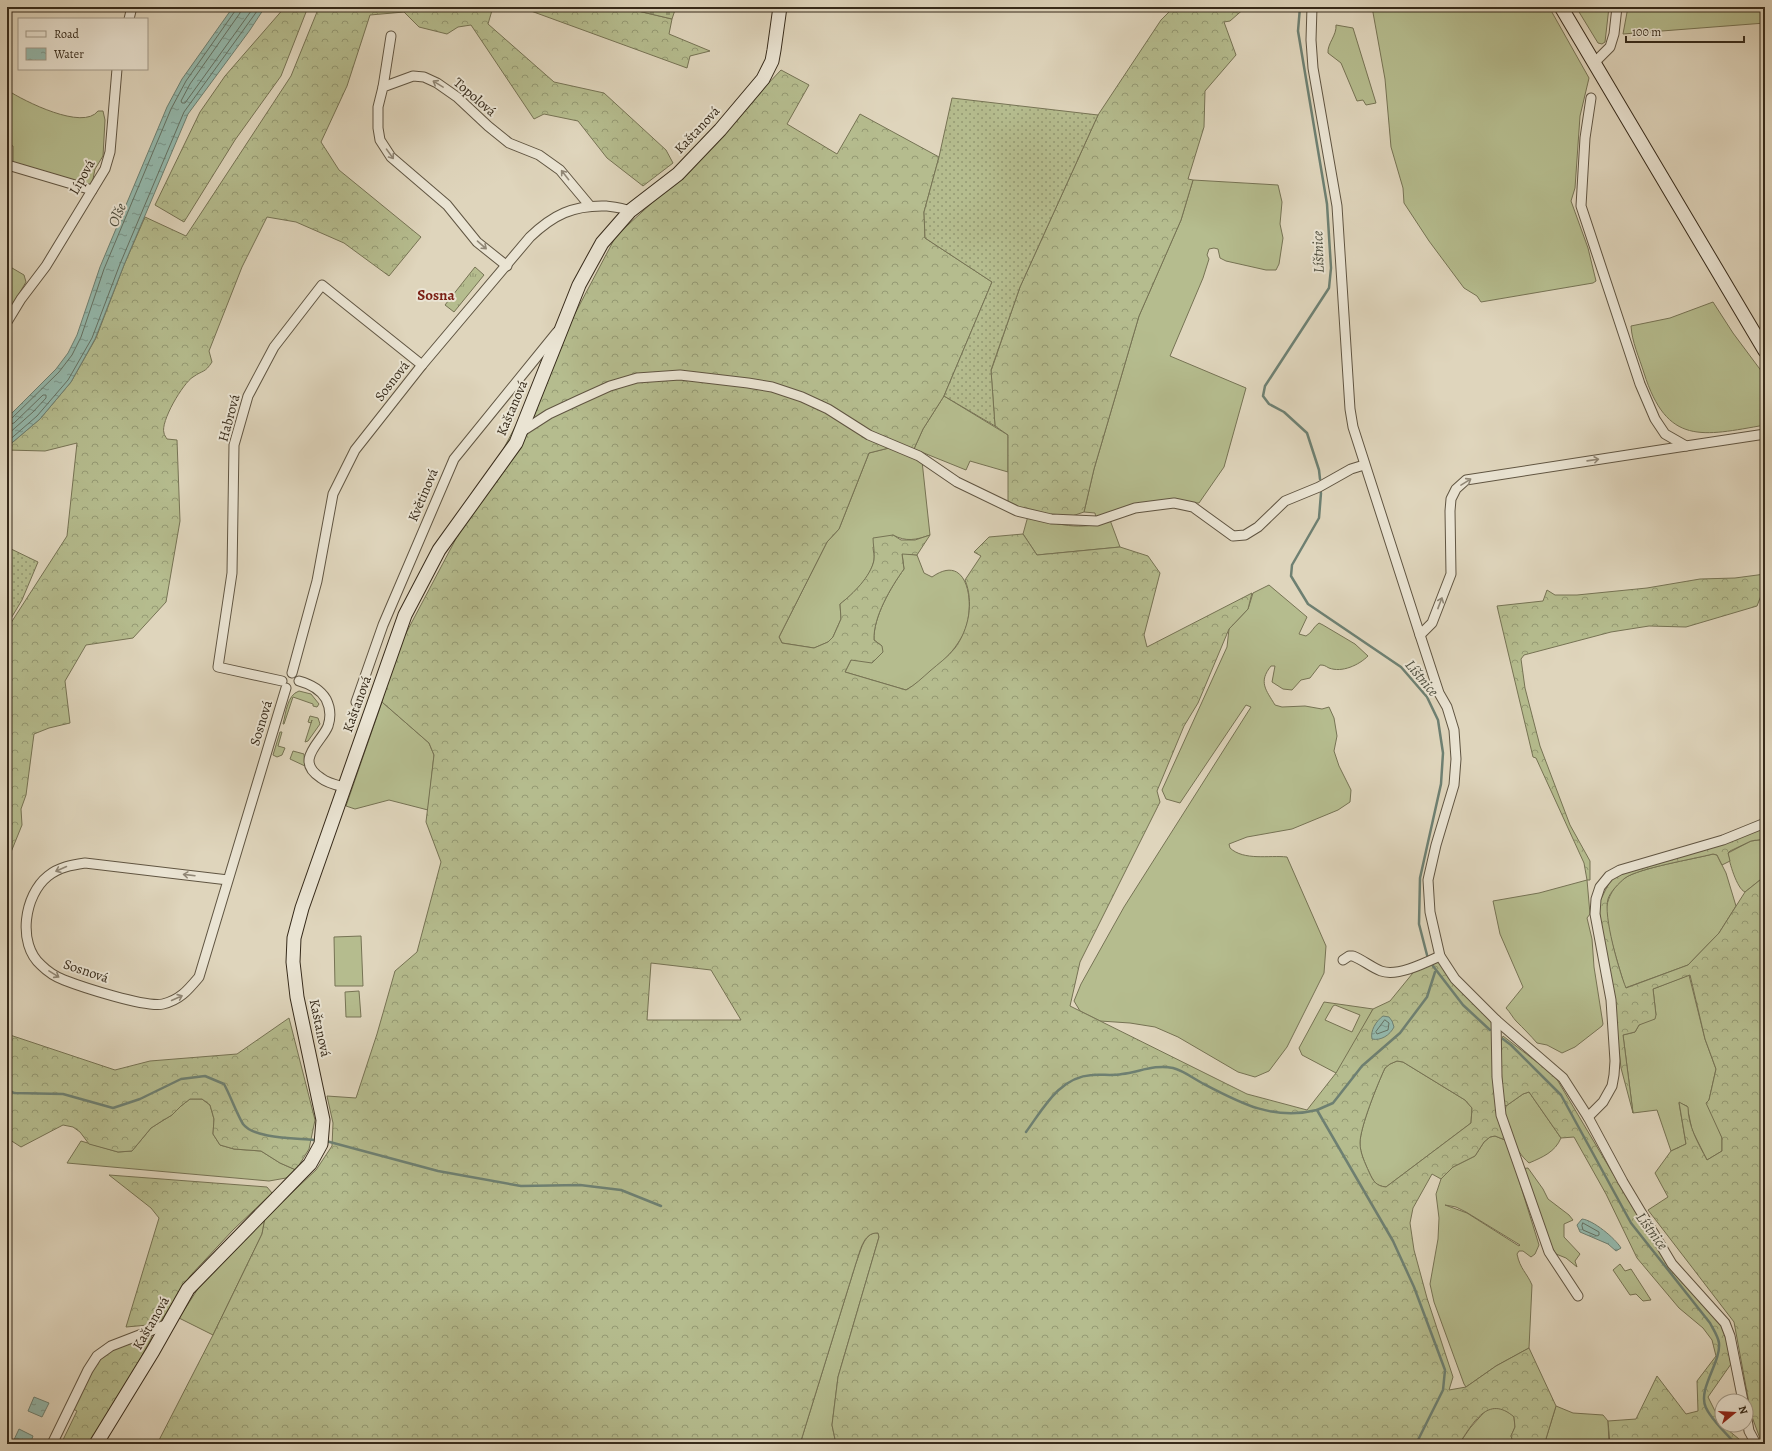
<svg xmlns="http://www.w3.org/2000/svg" width="1772" height="1451" font-family="Alegreya,serif">
  <defs>
    <pattern id="forest-crowns" width="20" height="18" patternUnits="userSpaceOnUse"><rect width="20" height="18" fill="#b5bc8e"/><path d="M2 6a3 3 0 1 1 6 0M12 15a3 3 0 1 1 6 0" fill="none" stroke="#949973"/></pattern>
    <pattern id="cemetery-stones" width="16" height="16" patternUnits="userSpaceOnUse"><rect width="16" height="16" fill="#b5bc8e"/><path d="M2 7V4a2 2 0 0 1 4 0v3zM10 15v-3a2 2 0 0 1 4 0v3z" fill="#949973"/></pattern>
    <pattern id="park-tufts" width="24" height="20" patternUnits="userSpaceOnUse"><rect width="24" height="20" fill="#b5bc8e"/><path d="M3 7l-1-3M5 7V3M7 7l1-3M15 17l-1-3M17 17v-4M19 17l1-3" fill="none" stroke="#949973"/></pattern>
    <pattern id="garden-dots" width="8" height="8" patternUnits="userSpaceOnUse"><rect width="8" height="8" fill="#b5bc8e"/><path d="M2 2h.1M6 6h.1" fill="none" stroke="#949973" stroke-width="1.8" stroke-linecap="round"/></pattern>
    <pattern id="water-ripples" width="26" height="14" patternUnits="userSpaceOnUse"><rect width="26" height="14" fill="#94b9ad"/><path d="M2 4q2-2 4 0t4 0M15 11q2-2 4 0t4 0" fill="none" stroke="#7a978c"/></pattern>
  </defs>
  <rect width="100%" height="100%" fill="#dfd5bc"/>
  <filter id="stains"><feTurbulence type="fractalNoise" baseFrequency=".005" numOctaves="4"/><feColorMatrix values="0 0 0 0 .2 0 0 0 0 .09 0 0 0 0 .02 0 0 0 .5 -.17"/></filter>
  <radialGradient id="worn" r=".72"><stop offset=".6" stop-color="#630" stop-opacity="0"/><stop offset="1" stop-color="#630" stop-opacity=".3"/></radialGradient>
  <g fill="#b5bc8e" stroke="#767354" fill-rule="evenodd">
    <polygon points="1372,7 1549,7 1589,78 1580,116 1575,188 1571,201 1588,248 1596,281 1593,283 1481,302 1477,296 1464,288 1429,241 1404,203 1403,188 1391,147 1385,79"/>
    <polygon points="1576,7 1609,7 1605,42 1602,44 1598,43"/>
    <polygon points="1628,7 1765,7 1765,23 1623,34"/>
    <path d="M1336 25 1353 28 1376 103 1366 105 1363 100 1357 101 1341 63 1328 53C1327 44 1337 35 1336 25Z"/>
    <path d="M7 90C24 101 83 131 98 111H103L105 120 103 156 95 169 91 189 13 165V146L7 144Z"/>
    <polygon points="1193,180 1278,185 1282,202 1280,224 1283,238 1279,264 1276,270 1266,270 1226,261 1220,258 1218,249 1214,248 1209,249 1207,255 1209,259 1203,278 1170,356 1246,388 1224,467 1199,503 1162,502 1096,518 1095,513 1084,512 1094,469 1139,316 1181,220"/>
    <polygon points="7,265 24,275 26,282 7,314"/>
    <path d="M1713 302 1733 333 1765 376V425C1702 436 1667 446 1644 373 1639 357 1632 342 1631 326L1670 318Z"/>
    <polygon points="944,396 1008,435 1008,472 970,461 966,470 914,449 923,429"/>
    <path d="M889 448 922 461 930 535C916 540 906 542 893 535L873 547C873 551 875 556 874 560 871 577 853 594 840 604L841 619 833 637 828 642 814 648 782 643 779 637 827 542 839 529 869 453Z"/>
    <path d="M1028 516C1057 524 1080 532 1110 520L1120 547 1037 555 1023 534Z"/>
    <path d="M902 553 917 555 924 573 932 577C969 551 975 606 965 630 956 653 927 678 906 690L845 672 851 660 882 646 874 640C873 617 891 587 904 569Z"/>
    <path d="M1269 585 1307 617 1299 634 1306 636C1312 633 1313 627 1319 623L1323 625 1355 644 1368 656C1359 665 1342 673 1329 668 1325 666 1325 665 1320 665L1310 678 1301 680 1292 690 1283 689 1272 682 1275 666H1271C1258 682 1266 690 1275 705L1282 707 1305 706 1322 709 1329 707 1334 718 1337 736 1334 751 1339 766 1351 790 1350 802 1338 810 1292 829 1247 837 1229 844 1230 848C1244 861 1269 855 1287 857L1326 946 1324 973 1287 1047 1269 1071 1255 1077 1238 1072 1178 1037 1155 1027 1130 1023 1100 1021 1080 1011 1074 1001 1081 984 1124 907 1251 707 1246 705 1180 803 1166 799 1162 790 1227 647 1229 629 1248 609 1253 593Z"/>
    <path d="M299 691 311 694 319 704 317 707 313 706V704L293 697 284 724H283C286 713 287 695 299 691Z"/>
    <polygon points="382,702 429,743 434,755 428,810 389,800 355,809 346,806"/>
    <polygon points="310,716 318,718 320,724 308,741 305,742 312,720 311,723 308,722"/>
    <polygon points="280,732 282,732 278,746 285,748 282,755 277,757 273,755"/>
    <polygon points="293,751 304,754 305,766 290,759"/>
    <path d="M1765 839V876L1745 892C1737 889 1729 862 1728 853L1751 841Z"/>
    <path d="M1713 854 1717 855 1726 873 1736 906 1719 933 1688 965 1625 988C1619 966 1611 943 1607 920 1604 904 1611 888 1625 878 1639 868 1694 859 1713 854Z"/>
    <path d="M1587 880 1590 914 1587 918 1592 939 1594 967 1603 1024 1602 1026 1575 1047 1562 1053 1547 1045 1537 1043C1530 1035 1524 1029 1516 1021 1513 1018 1510 1012 1506 1008L1523 987 1500 934 1493 901 1539 893Z"/>
    <polygon points="361,936 363,986 335,986 334,937"/>
    <polygon points="1689,975 1705,1039 1716,1069 1709,1100 1722,1138 1722,1151 1707,1160 1692,1130 1687,1106 1679,1103 1686,1144 1671,1151 1657,1110 1633,1113 1623,1035 1635,1032 1639,1025 1656,1015 1653,989"/>
    <polygon points="359,991 361,1017 346,1017 345,992"/>
    <path d="M1324 1002 1373 1009 1339 1072 1336 1073 1302 1055 1299 1048ZM1335 1005 1360 1015 1352 1032 1325 1020 1333 1006Z"/>
    <path d="M1397 1061 1403 1062 1465 1100 1472 1108 1471 1123 1386 1187C1376 1186 1373 1181 1369 1172 1365 1163 1360 1153 1360 1143 1360 1127 1378 1083 1385 1068L1390 1064Z"/>
    <path d="M1529 1092 1561 1138C1555 1152 1543 1157 1529 1163 1515 1151 1502 1124 1506 1106L1523 1094Z"/>
    <polygon points="190,1099 202,1099 210,1105 214,1119 213,1134 220,1145 234,1149 261,1151 280,1163 296,1170 286,1178 269,1181 67,1163 81,1141 118,1152 132,1151 151,1128 162,1121 172,1115 181,1106"/>
    <path d="M1495 1136 1505 1140 1508 1145 1539 1245 1535 1254 1531 1257 1523 1251H1519L1517 1254C1520 1269 1527 1273 1532 1285L1529 1348 1496 1366 1466 1387 1464 1384 1434 1302 1430 1284 1438 1239 1439 1218 1436 1194 1441 1179 1453 1167 1475 1156 1484 1142 1490 1137ZM1445 1205 1456 1207 1466 1212 1520 1245 1519 1246 1467 1213Z"/>
    <polygon points="1528,1168 1543,1189 1548,1199 1569,1215 1573,1220 1564,1224 1564,1237 1580,1254 1575,1261 1577,1267 1566,1258 1556,1254 1541,1229 1520,1169"/>
    <polygon points="265,1218 262,1234 213,1335 179,1318 201,1284"/>
    <path d="M874 1233H878L879 1237 838 1377 832 1425 836 1444H800L856 1263C860 1253 863 1236 874 1233Z"/>
    <polygon points="1620,1264 1625,1271 1631,1269 1651,1300 1643,1301 1636,1294 1630,1295 1613,1270"/>
    <polygon points="1556,1406 1573,1413 1603,1415 1608,1421 1609,1444 1542,1444 1545,1442"/>
    <polygon points="1498,1408 1507,1410 1514,1417 1515,1427 1511,1436 1514,1444 1459,1444 1470,1428 1487,1409"/>
  </g>
  <g fill="url(#forest-crowns)" stroke="#767354" fill-rule="evenodd">
    <polygon points="285,7 308,7 281,76 235,140 184,222 155,205 200,112 225,76"/>
    <path d="M319 7H493L488 24 554 82 604 93 666 150 673 163 643 186 607 158 578 121 544 114 534 119 471 25 458 27 447 34 419 27 404 12 370 15 347 86 321 142 339 170 421 237 389 276 344 243 296 222 267 217 242 267 209 351 212 362C205 373 203 370 193 377 183 383 160 422 164 433 164 435 166 437 167 439L177 440 180 521 166 602 133 638 86 645 65 681 70 723 49 728 34 734 26 795 21 809 22 825 7 862V629L67 536 77 443 45 451 7 450V447L40 419 71 382 96 338 124 265 145 217 186 236 291 76Z"/>
    <polygon points="520,7 621,7 672,19 669,34 710,51 690,56 687,68"/>
    <polygon points="1174,7 1246,7 1230,21 1224,22 1236,55 1205,91 1204,127 1188,179 1193,180 1181,220 1139,316 1094,469 1084,512 1066,518 1029,511 1008,502 1008,435 995,426 991,371 1020,287 1098,115 1161,20"/>
    <path d="M781 70 809 85 787 124 837 154 860 114 939 157 924 212 925 238 992 282 944 396 923 429 914 449 895 444 889 448 869 453 839 529 827 542 779 637 782 643 814 648 828 642 833 637 841 619 840 604C853 594 871 576 874 560 875 553 873 544 873 538L893 535 901 540H915L930 535 917 555 902 554 904 569C891 587 873 617 874 640L882 646 883 652 872 663 851 660 845 672 906 690C915 685 922 678 930 671 938 664 948 657 955 648 969 629 974 602 965 580L981 556 974 552 989 537 1023 534 1037 555 1120 547 1148 556 1160 573 1144 635 1147 647 1252 593 1248 609 1229 629 1198 703 1184 726 1157 791 1160 802 1080 962 1070 1006 1247 1094 1307 1110 1336 1073 1373 1009 1390 1001 1426 957 1440 960C1451 985 1473 1003 1493 1021L1496 1112 1505 1140 1495 1136 1490 1137 1484 1142 1475 1156 1453 1167 1441 1179 1432 1174 1413 1208 1410 1223 1414 1250 1427 1298 1453 1377 1449 1390 1466 1387 1496 1366 1529 1348 1556 1406 1545 1442 1542 1444H1514L1511 1436 1515 1427 1514 1417C1488 1394 1473 1423 1459 1444H836L832 1425 838 1377 879 1237 878 1233C863 1232 860 1252 856 1263L800 1444H157L213 1335 262 1234 265 1218 316 1170 332 1146 333 1123 327 1096 356 1098 377 1034 395 971 417 952 441 862 426 822 434 755 429 743 382 702 395 654 616 236 681 176ZM651 963 711 970 741 1020H647ZM1397 1061 1403 1062 1465 1100 1472 1108 1471 1123 1386 1187C1376 1186 1373 1181 1369 1172 1365 1163 1360 1153 1360 1143 1360 1127 1378 1083 1385 1068L1390 1064Z"/>
    <polygon points="1765,574 1765,590 1762,593 1757,606 1686,627 1649,626 1611,632 1524,655 1521,659 1525,688 1540,746 1570,825 1590,861 1590,880 1587,880 1584,863 1536,758 1533,757 1497,606 1543,601 1547,590 1555,595 1577,595 1647,588 1700,579 1735,578"/>
    <path d="M1765 828V839L1751 841 1730 851 1728 853 1730 861 1722 865 1717 855 1713 854C1694 859 1639 868 1625 878 1619 883 1610 892 1608 899 1603 915 1619 971 1626 988L1688 965 1719 933 1745 892 1765 876V1441L1763 1444H1762L1751 1414 1734 1322 1648 1210 1668 1197 1655 1173 1671 1151 1686 1144 1679 1102 1688 1107C1688 1126 1698 1143 1707 1160L1722 1151V1138L1706 1103 1709 1100 1716 1069 1705 1039 1690 975 1653 989 1656 1015 1655 1019 1639 1025 1635 1032 1623 1035 1633 1113 1621 1068 1613 999 1601 936 1599 903 1610 881 1618 875 1719 845Z"/>
    <polygon points="289,1018 315,1120 309,1149 296,1170 280,1163 261,1151 234,1149 220,1145 213,1134 214,1119 210,1105 202,1099 190,1099 181,1106 172,1115 162,1121 151,1128 132,1151 118,1152 89,1144 80,1132 73,1127 63,1125 21,1147 7,1138 7,1034 115,1070 150,1061 237,1054"/>
    <polygon points="1503,1036 1555,1076 1638,1216 1670,1268 1719,1321 1726,1337 1731,1364 1708,1397 1722,1425 1745,1444 1610,1444 1608,1421 1636,1419 1657,1376 1686,1414 1698,1411 1697,1381 1716,1356 1712,1340 1703,1328 1679,1308 1637,1258 1606,1194 1574,1137 1561,1138 1529,1092 1523,1094 1506,1106 1503,1103 1500,1044"/>
    <polygon points="109,1175 267,1187 272,1193 233,1230 190,1276 159,1324 126,1327 159,1218 151,1208"/>
    <polygon points="149,1336 152,1337 124,1389 89,1444 61,1444 77,1411 73,1409 97,1361 112,1350"/>
  </g>
  <polygon fill="url(#cemetery-stones)" stroke="#767354" points="621,7 676,7 672,19"/>
  <polygon fill="url(#park-tufts)" stroke="#767354" points="475,267 484,275 454,312 445,305"/>
  <g fill="url(#garden-dots)" stroke="#767354">
    <polygon points="952,98 1098,115 1020,287 991,370 995,426 944,396 992,282 925,238 924,212 939,157"/>
    <polygon points="7,547 38,562 22,600 7,625"/>
  </g>
  <g fill="url(#water-ripples)" stroke="#6e8072">
    <polygon points="233,7 265,7 250,30 188,114 124,265 95,339 71,382 40,419 7,447 7,418 56,369 68,353 77,335 100,267 167,107 182,79"/>
    <path d="M1383 1016 1389 1017 1392 1021 1394 1027C1390 1035 1381 1041 1372 1039 1370 1031 1376 1021 1383 1016Z"/>
    <path d="M1582 1219C1593 1220 1615 1238 1621 1248L1616 1251 1608 1244 1580 1232 1577 1225Z"/>
    <polygon points="34,1397 49,1403 42,1417 28,1411"/>
    <polygon points="19,1429 33,1436 30,1444 12,1444"/>
  </g>
  <g fill="none" stroke-linecap="round" stroke-linejoin="round">
    <g stroke="#657264" stroke-width="1">
      <polyline points="241,7 240,13 190,84 181,101 182,103 185,103 254,7"/>
      <polyline points="7,420 11,419 59,372 72,355 81,337 104,269 171,109 186,81 235,11 236,7"/>
      <polyline points="7,425 14,423 43,395 46,395 46,398 33,412 7,435"/>
      <polyline points="7,442 37,416 68,380 92,338 120,264 184,112 260,7"/>
      <polygon points="1385,1020 1389,1023 1388,1030 1377,1034 1376,1032"/>
      <polygon points="1583,1223 1599,1232 1599,1235 1597,1236 1583,1230 1582,1226"/>
    </g>
    <g stroke="#6e8072" stroke-width="2.5">
      <polyline points="1300,7 1298,31 1327,204 1331,268 1329,288 1265,386 1263,396 1269,404 1284,412 1307,433 1319,470 1320,479"/>
      <polyline points="1321,493 1319,518 1292,565 1291,576 1308,604 1401,667 1427,697 1438,720 1443,753 1441,784 1420,878 1419,924 1427,955"/>
      <polyline points="1433,966 1463,1005 1490,1030"/>
      <path d="M1503 1039 1511 1045 1561 1095 1631 1223 1710 1323C1713 1329 1718 1336 1719 1343 1721 1363 1697 1389 1706 1408 1712 1420 1727 1435 1736 1444"/>
      <path d="M7 1089 14 1093 63 1094 113 1108 140 1099 181 1079 205 1076 224 1084C231 1097 236 1112 243 1124 254 1139 297 1138 314 1140"/>
      <path d="M1026 1132C1043 1109 1059 1077 1092 1075 1102 1074 1112 1076 1122 1074 1139 1072 1155 1064 1173 1068 1182 1070 1193 1078 1202 1083 1240 1103 1273 1121 1317 1110"/>
      <polyline points="326,1141 438,1171 521,1186 580,1185 621,1190 661,1206"/>
      <polyline points="1416,1444 1443,1390 1445,1370 1414,1287 1393,1241 1317,1110 1333,1103 1362,1066 1400,1033 1427,997 1435,972"/>
    </g>
    <defs>
      <g id="street">
        <polyline points="1312,7 1311,40 1313,68 1337,206 1350,409 1353,427 1420,635 1439,693 1447,707 1454,730 1456,759 1454,785 1436,845 1428,880 1430,912 1440,956 1455,979 1496,1020 1563,1078 1588,1117 1623,1182 1672,1264 1725,1323 1730,1336 1743,1401"/>
        <polyline points="129,19 132,7"/>
        <polyline points="1594,63 1610,47 1614,34 1617,7"/>
        <polyline points="383,87 391,36"/>
        <polyline points="1591,98 1585,138 1581,206 1640,384 1655,419 1665,434 1686,446 1765,434"/>
        <polyline points="11,166 92,190"/>
        <polyline points="507,266 477,242 447,205 391,157 380,140 378,128 378,107 383,87 413,76 424,77 437,83 457,97 488,126 509,143 539,155 560,170 590,206"/>
        <polyline points="7,322 21,299 46,266 105,169 110,152 117,69"/>
        <polyline points="521,432 549,414 579,400 610,386 637,378 680,375 748,383 772,387 802,397 828,409 869,435 919,456 957,482 1017,511 1051,519 1097,521 1135,508 1174,503 1193,507 1233,536 1245,535 1258,527 1285,501 1319,487 1351,469 1364,465"/>
        <polyline points="1420,635 1432,623 1451,574 1450,511 1451,499 1456,489 1466,480 1686,446"/>
        <path d="M292 673 317 581 333 494 355 450 422 365 530 237C553 215 573 205 606 206 614 207 623 208 630 211"/>
        <polyline points="282,681 218,667 232,573 234,445 248,396 274,347 322,285 422,365"/>
        <path d="M299 681C310 684 320 689 326 699 330 707 331 717 328 726 322 742 293 760 321 778 327 783 336 785 344 787"/>
        <polyline points="356,702 383,625 454,459 557,332"/>
        <path d="M228 880 85 863C72 865 59 867 48 876 24 895 17 944 41 965 47 971 56 977 64 980 82 987 146 1008 163 1004 180 1000 188 990 199 977L286 688"/>
        <path d="M1343 960 1349 956H1353C1363 960 1371 967 1381 971 1397 977 1425 963 1440 956"/>
        <polyline points="1496,1020 1497,1077 1501,1115 1549,1252 1578,1296"/>
        <polyline points="1588,1117 1603,1102 1612,1086 1614,1075 1615,1061 1611,1000 1595,914 1596,899 1600,887 1609,876 1620,870 1723,840 1765,823"/>
        <polyline points="1746,1414 1749,1431 1756,1444"/>
        <polyline points="52,1444 88,1370 97,1356 111,1346 168,1324"/>
      </g>
      <g id="secondary">
        <polyline points="1561,7 1765,351"/>
        <polyline points="96,1444 153,1351 188,1289 310,1164 321,1144 323,1120 297,997 293,962 294,938 302,908 405,615 439,550 516,443 579,285 602,243 630,211 678,174 720,130 763,79 772,61 774,50 780,7"/>
      </g>
    </defs>
    <use href="#street" stroke="#605542" stroke-width="11"/>
    <use href="#secondary" stroke="#362a1a" stroke-width="15"/>
    <use href="#street" stroke="#eae4d3" stroke-width="9"/>
    <use href="#secondary" stroke="#eae4d3" stroke-width="13"/>
  </g>
  <defs><path id="oneway-shaft" d="M-6 0H5M1.5-3L5.5 0L1.5 3" fill="none" stroke-width="1.6" stroke-linecap="round" stroke-linejoin="round"/></defs>
  <g stroke="#908776">
    <use href="#oneway-shaft" transform="translate(438 84) rotate(-149)"/>
    <use href="#oneway-shaft" transform="translate(390 154) rotate(54)"/>
    <use href="#oneway-shaft" transform="translate(565 175) rotate(-128)"/>
    <use href="#oneway-shaft" transform="translate(482 245) rotate(41)"/>
    <use href="#oneway-shaft" transform="translate(1593 460) rotate(-8)"/>
    <use href="#oneway-shaft" transform="translate(1466 482) rotate(-32)"/>
    <use href="#oneway-shaft" transform="translate(1440 603) rotate(-69)"/>
    <use href="#oneway-shaft" transform="translate(61 869) rotate(156)"/>
    <use href="#oneway-shaft" transform="translate(189 875) rotate(-173)"/>
    <use href="#oneway-shaft" transform="translate(54 974) rotate(32)"/>
    <use href="#oneway-shaft" transform="translate(177 998) rotate(-24)"/>
  </g>
  <g text-anchor="middle" dominant-baseline="central" stroke-width="4" stroke-linejoin="round" paint-order="stroke">
    <g font-size="14" fill="#362a1a" stroke="#eae4d3">
      <text transform="translate(475 97) rotate(41)">Topolová</text>
      <text transform="translate(697 130) rotate(-47)">Kaštanová</text>
      <text transform="translate(82 177) rotate(-61)">Lípová</text>
      <text transform="translate(392 381) rotate(-52)">Sosnová</text>
      <text transform="translate(512 408) rotate(-67)">Kaštanová</text>
      <text transform="translate(229 418) rotate(-75)">Habrová</text>
      <text transform="translate(423 495) rotate(-67)">Květinová</text>
      <text transform="translate(357 704) rotate(-70)">Kaštanová</text>
      <text transform="translate(261 723) rotate(-73)">Sosnová</text>
      <text transform="translate(86 971) rotate(19)">Sosnová</text>
      <text transform="translate(320 1028) rotate(78)">Kaštanová</text>
      <text transform="translate(151 1323) rotate(-60)">Kaštanová</text>
    </g>
    <g font-size="15" font-style="italic" fill="#4e4e3f" stroke="#eae4d3">
      <text transform="translate(117 215) rotate(-68)">Olše</text>
      <text transform="translate(1318 252) rotate(-92)">Líštnice</text>
      <text transform="translate(1422 678) rotate(50)">Líštnice</text>
      <text transform="translate(1652 1231) rotate(53)">Líštnice</text>
    </g>
    <g font-size="15" font-weight="bold" fill="#7a1f14" stroke="#eae4d3">
      <text x="436" y="295">Sosna</text>
    </g>
  </g>
  <rect width="1772" height="1451" fill="none" stroke="#dfd5bc" stroke-width="24"/>
  <rect x="8" y="8" width="1756" height="1435" fill="none" stroke="#362a1a" stroke-width="2"/>
  <rect x="12" y="12" width="1748" height="1427" fill="none" stroke="#362a1a"/>
  <rect x="18" y="18" width="130" height="52" fill="#eae4d3" stroke="#a29a89"/>
  <rect x="26" y="31" width="20" height="6" fill="#eae4d3" stroke="#a29a89"/>
  <text x="54" y="38" font-size="12" fill="#362a1a">Road</text>
  <rect x="26" y="48" width="20" height="12" fill="url(#water-ripples)" stroke="#a29a89"/>
  <text x="54" y="58" font-size="12" fill="#362a1a">Water</text>
  <g transform="translate(1734 1413) rotate(72)"><circle r="19" fill="#eae4d3" stroke="#a29a89"/>
  <path d="M0-3L7 15L0 10L-7 15Z" fill="#8f2418"/>
  <text y="-6" font-size="11" font-weight="bold" text-anchor="middle" fill="#362a1a">N</text>
  </g>
  <path d="M1626 36v6h118v-6" fill="none" stroke="#362a1a" stroke-width="2"/>
  <text x="1632" y="36" font-size="12" fill="#362a1a" stroke="#eae4d3" stroke-width="3" paint-order="stroke">100 m</text>
  <rect width="100%" height="100%" filter="url(#stains)"/>
  <rect width="100%" height="100%" fill="url(#worn)"/>
</svg>
